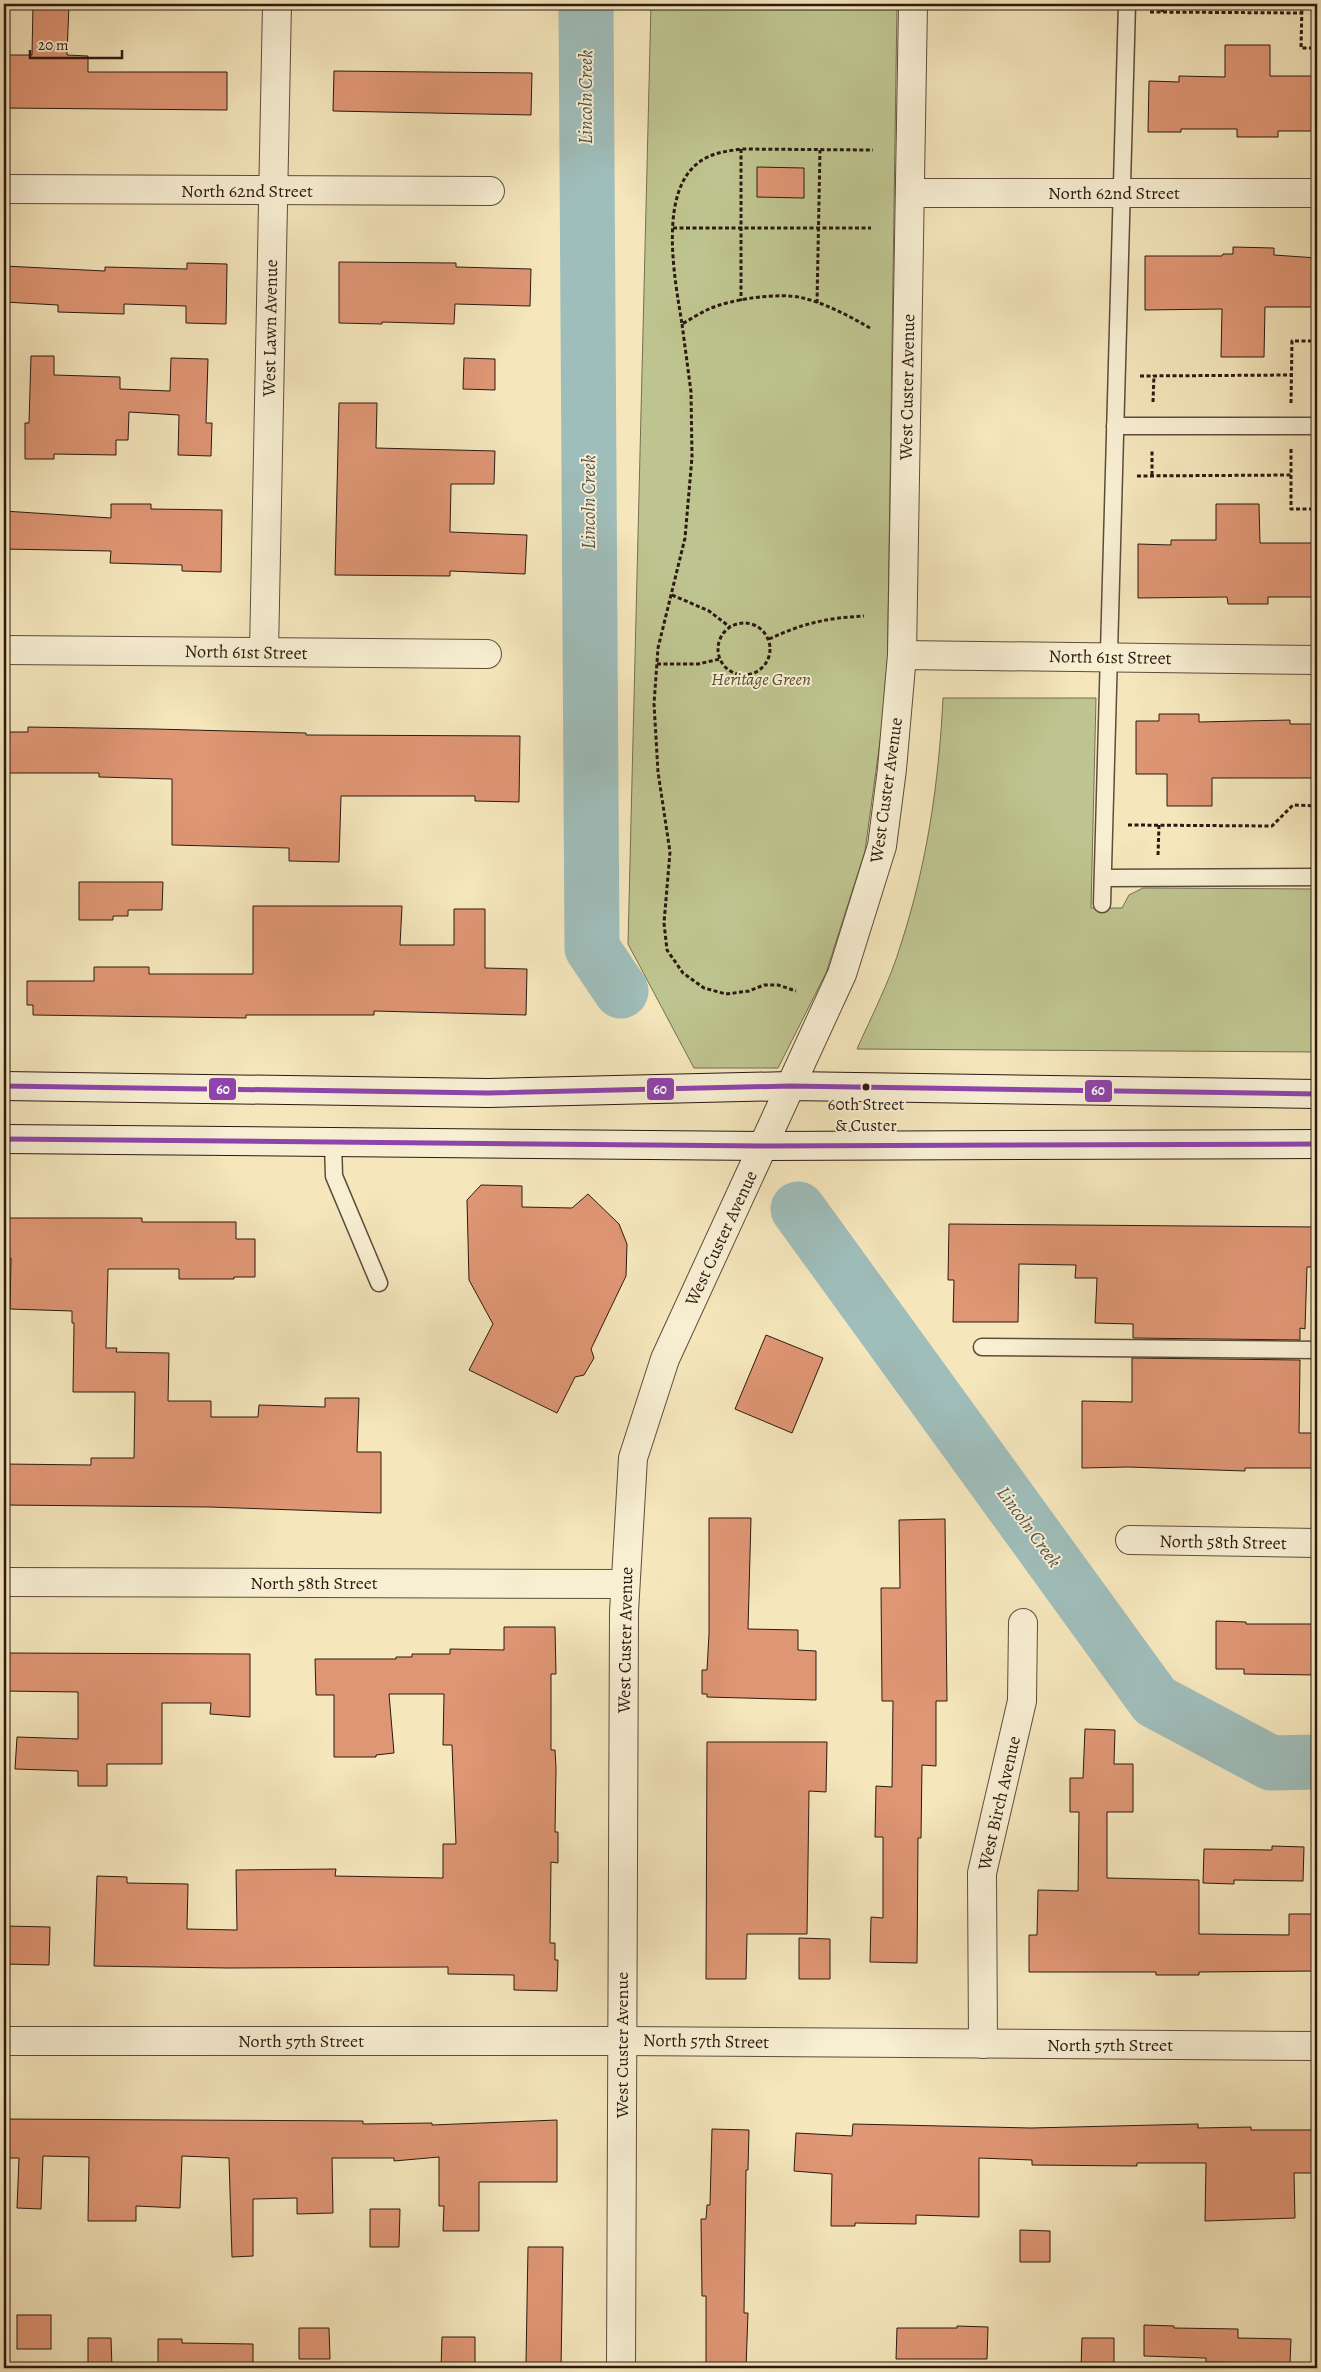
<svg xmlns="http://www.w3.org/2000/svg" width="1321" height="2372" font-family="Alegreya,serif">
  <rect width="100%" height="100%" fill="#f5e6bc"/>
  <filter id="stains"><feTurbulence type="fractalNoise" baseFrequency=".004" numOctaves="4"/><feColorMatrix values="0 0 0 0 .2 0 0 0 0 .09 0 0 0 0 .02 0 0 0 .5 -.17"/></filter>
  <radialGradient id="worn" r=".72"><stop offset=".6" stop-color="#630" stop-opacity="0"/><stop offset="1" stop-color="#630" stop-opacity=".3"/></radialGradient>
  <g fill="#bec48f" stroke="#756f50">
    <polygon points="651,4 897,4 887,690 865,851 826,973 778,1068 694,1068 628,944"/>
    <path d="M943 698H1096L1091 908H1122L1129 895 1143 888 1317 889V1052L857 1049C872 1015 890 981 901 944 927 864 939 782 943 698Z"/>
  </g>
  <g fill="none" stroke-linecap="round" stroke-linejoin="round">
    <g stroke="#9fbdba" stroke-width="55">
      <polyline points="586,4 592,948 621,991"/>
      <polyline points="798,1209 1155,1701 1271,1763 1317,1762"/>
    </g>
  </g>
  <g fill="#df9675" stroke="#2c1a10">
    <polygon points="33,4 69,4 67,55 88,56 88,72 227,72 227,110 4,108 4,55 32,55"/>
    <polygon points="1225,45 1270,45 1270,76 1317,76 1317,131 1278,131 1278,137 1237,137 1237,129 1181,129 1181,132 1148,132 1149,81 1179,82 1179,76 1225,77"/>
    <polygon points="334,71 532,73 531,115 333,111"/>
    <polygon points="757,167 804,168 804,198 757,197"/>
    <polygon points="1233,247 1274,248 1274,255 1317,258 1317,307 1265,307 1264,357 1221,357 1222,309 1145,310 1145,256 1222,256 1223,254 1233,254"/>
    <polygon points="339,262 456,263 456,267 531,269 530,306 455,304 454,324 382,322 382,324 339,323"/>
    <polygon points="187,263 227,264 226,324 186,323 186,306 124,304 124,314 58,312 58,305 4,302 4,266 105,271 105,267 187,269"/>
    <polygon points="31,356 54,356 54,375 120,377 120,389 170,391 171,358 208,359 206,423 212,423 211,456 178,455 179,415 129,412 128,440 116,440 116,455 54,454 54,459 25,459 25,423 29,423"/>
    <polygon points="464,358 495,359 495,390 463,389"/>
    <polygon points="339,403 377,403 376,448 495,451 494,484 451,484 450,532 527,535 525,574 450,571 450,576 335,575"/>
    <polygon points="111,504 151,504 151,509 222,510 221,572 182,571 182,565 110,563 111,551 4,549 4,511 111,518"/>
    <polygon points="1216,504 1259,504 1260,543 1317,543 1317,597 1268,597 1268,604 1228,604 1227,597 1138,598 1138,544 1171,545 1171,540 1216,540"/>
    <polygon points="1159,714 1199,714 1199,722 1290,720 1290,724 1317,724 1317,778 1212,778 1212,806 1167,806 1167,774 1136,774 1136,721 1159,721"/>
    <polygon points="28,727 154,729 306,733 306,735 520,736 519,802 475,801 475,796 341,796 339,862 289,861 289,848 172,845 172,779 99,777 99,773 4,773 4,732 28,732"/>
    <polygon points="79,882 163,882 162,910 128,910 128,916 113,916 113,920 79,920"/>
    <polygon points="253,906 402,906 400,945 454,945 454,909 485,909 485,968 527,969 526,1015 374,1011 374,1015 246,1015 246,1018 33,1015 33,1005 27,1005 27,981 94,981 94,967 149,967 149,974 253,974"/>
    <polygon points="481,1185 522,1186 522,1207 572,1208 588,1194 619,1224 627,1244 626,1276 591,1349 594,1358 584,1375 575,1377 557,1413 469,1370 493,1324 469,1280 467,1200"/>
    <polygon points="4,1218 142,1218 142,1222 236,1222 236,1239 255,1239 255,1277 234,1277 234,1279 179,1279 179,1269 108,1269 106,1348 117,1348 116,1352 169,1353 168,1401 211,1401 211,1417 258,1417 259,1405 325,1407 325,1398 359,1398 357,1452 381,1452 381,1513 210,1507 4,1505 4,1464 91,1465 91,1458 134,1458 135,1392 73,1392 74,1323 72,1323 72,1311 10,1309 11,1258 4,1258"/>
    <polygon points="949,1224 1317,1227 1317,1267 1307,1267 1305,1329 1300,1328 1300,1340 1133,1338 1133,1324 1095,1323 1097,1278 1075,1278 1076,1265 1019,1264 1018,1322 953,1322 954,1280 948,1280"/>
    <polygon points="766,1335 823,1358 792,1433 735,1409"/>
    <polygon points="1132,1358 1300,1360 1299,1433 1317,1433 1317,1468 1245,1468 1245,1471 1128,1467 1082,1468 1082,1401 1132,1402"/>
    <polygon points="709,1518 751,1518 748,1629 798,1630 798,1650 816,1651 816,1700 707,1697 707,1694 702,1694 702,1670 707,1670 709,1634"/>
    <polygon points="945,1519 947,1701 936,1701 936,1766 922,1765 921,1838 918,1838 917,1963 870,1962 871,1917 883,1918 883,1837 875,1837 876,1786 892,1787 893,1701 882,1701 881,1588 900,1588 899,1520"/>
    <polygon points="1216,1621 1246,1622 1246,1624 1317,1624 1317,1675 1244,1674 1244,1669 1216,1669"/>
    <polygon points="504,1627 555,1627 556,1674 551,1674 551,1750 555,1750 556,1768 555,1832 558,1832 558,1863 551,1862 550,1943 555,1943 555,1960 558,1960 557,1991 514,1990 514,1975 448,1974 448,1967 228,1968 94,1966 97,1876 127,1877 127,1883 188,1884 187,1929 237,1930 236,1870 336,1869 335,1876 443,1878 443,1844 456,1844 452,1745 443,1745 444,1694 389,1694 394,1753 376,1755 376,1757 334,1757 334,1695 316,1695 315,1659 396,1659 396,1657 412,1657 412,1654 450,1654 450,1649 504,1650"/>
    <polygon points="4,1653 250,1654 250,1717 210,1714 211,1703 162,1703 162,1764 107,1764 107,1786 78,1786 78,1771 15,1769 17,1737 78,1739 78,1692 4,1691"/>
    <polygon points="1085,1729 1115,1730 1114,1764 1133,1764 1133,1812 1107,1812 1107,1878 1199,1880 1199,1934 1289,1935 1289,1914 1317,1914 1317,1971 1199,1972 1199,1975 1156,1975 1156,1972 1029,1972 1029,1935 1037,1935 1038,1890 1078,1891 1079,1812 1070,1812 1070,1778 1083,1778"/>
    <polygon points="707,1742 827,1742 826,1792 809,1791 807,1934 747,1934 746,1979 706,1979"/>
    <polygon points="1272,1846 1304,1847 1303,1881 1234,1880 1234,1884 1203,1883 1204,1849 1272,1850"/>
    <polygon points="4,1926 50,1927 49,1965 4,1964"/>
    <polygon points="799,1938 830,1939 830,1979 799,1979"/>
    <polygon points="4,2119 363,2121 363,2124 432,2123 432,2125 557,2120 557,2182 479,2182 479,2231 443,2231 444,2206 439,2206 439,2157 394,2161 394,2158 332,2158 333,2213 297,2214 297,2198 253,2199 253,2256 232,2257 229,2158 182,2156 180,2208 136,2206 136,2221 88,2221 89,2157 43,2156 41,2209 17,2208 19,2158 4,2158"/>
    <polygon points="853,2124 1031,2128 1198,2124 1198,2128 1251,2127 1251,2130 1317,2130 1317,2173 1294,2173 1295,2218 1205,2221 1206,2163 1137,2163 1137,2166 1032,2165 1032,2160 979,2158 979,2217 916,2215 916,2224 855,2223 855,2226 831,2226 832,2174 794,2171 796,2133 852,2136"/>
    <polygon points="712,2129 749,2130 748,2170 746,2170 745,2245 744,2313 748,2313 746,2368 706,2368 706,2296 702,2296 701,2219 706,2219 707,2205 710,2205"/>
    <polygon points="370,2209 400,2209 399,2247 370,2247"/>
    <polygon points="1020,2230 1050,2231 1050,2262 1020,2262"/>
    <polygon points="528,2247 563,2247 561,2368 534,2368 534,2363 526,2363"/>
    <rect x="17" y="2315" width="34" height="34"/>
    <polygon points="1144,2325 1174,2326 1174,2328 1238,2329 1238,2338 1291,2339 1290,2363 1206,2362 1206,2358 1144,2356"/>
    <polygon points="957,2326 988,2327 987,2359 896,2359 897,2328 957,2328"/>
    <polygon points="299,2328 329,2328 330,2359 299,2359"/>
    <polygon points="442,2337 475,2337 475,2368 441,2368"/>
    <polygon points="88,2338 111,2338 112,2368 88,2368"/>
    <polygon points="1082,2338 1114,2338 1114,2368 1081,2368"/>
    <polygon points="158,2339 182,2339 182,2343 253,2344 253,2368 158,2368"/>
  </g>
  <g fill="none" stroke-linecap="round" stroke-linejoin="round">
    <defs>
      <g id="lane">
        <polyline points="1115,426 1317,426"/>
        <polyline points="1103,878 1317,877"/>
        <polyline points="1102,904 1127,4"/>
        <polyline points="333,1143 334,1176 379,1283"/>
        <polyline points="982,1347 1317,1350"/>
      </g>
      <g id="street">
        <polyline points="4,189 490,191"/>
        <polyline points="911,193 1317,193"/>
        <polyline points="4,650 487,654"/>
        <polyline points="264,652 277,4"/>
        <polyline points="902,655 1317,660"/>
        <polyline points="1130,1540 1317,1543"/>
        <polyline points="4,1582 624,1584"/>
        <polyline points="4,2041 622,2041 1317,2046"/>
        <polyline points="983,2044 982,1873 1022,1701 1023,1623"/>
        <polyline points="621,2368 624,1612 633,1458 665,1359 842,974 882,846 892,769 902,655 913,4"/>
      </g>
      <g id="secondary">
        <polyline points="4,1086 488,1093 790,1086 1317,1094"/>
        <polyline points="4,1139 763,1146 1317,1144"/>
      </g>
    </defs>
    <use href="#lane" stroke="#5e4d3b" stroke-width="19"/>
    <use href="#street" stroke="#5e4d3b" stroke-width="30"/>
    <use href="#secondary" stroke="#2c1a10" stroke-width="30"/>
    <g stroke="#2c1a10" stroke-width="3" stroke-dasharray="4 2.5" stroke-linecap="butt">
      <polyline points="1302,4 1301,48 1317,48"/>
      <polyline points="1150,12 1302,13"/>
      <polyline points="1162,12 1162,4"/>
      <polyline points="741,149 741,301"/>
      <polyline points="673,228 871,228"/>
      <polyline points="817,303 820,150"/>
      <polyline points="682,324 691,392 692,457 685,538 658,648 654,704 658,772 670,852 664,923 667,950 683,973 704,988 726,994 749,991 764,985 778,985 796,991"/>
      <path d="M870 328C849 316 827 304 803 298 780 292 731 299 709 309 700 313 691 319 682 324 675 280 656 186 704 159 716 152 728 151 741 149L873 150"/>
      <polyline points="1140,376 1292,375"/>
      <polyline points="1153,402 1154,375"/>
      <polyline points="1291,403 1292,341 1317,341"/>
      <polyline points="1291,449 1291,509 1317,509"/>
      <polyline points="1152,475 1152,449"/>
      <polyline points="1137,476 1291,475"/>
      <polyline points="672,595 709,611 730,627"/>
      <circle cx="744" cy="649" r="26"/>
      <path d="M769 639C804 623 826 618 864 616"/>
      <polyline points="657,664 698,664 720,659"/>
      <polyline points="1128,825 1272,826 1293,805 1317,806"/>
      <polyline points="1158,855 1159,825"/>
    </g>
    <use href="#lane" stroke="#f8efd3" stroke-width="16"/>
    <use href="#street" stroke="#f8efd3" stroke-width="28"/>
    <use href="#secondary" stroke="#f8efd3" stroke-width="28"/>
    <defs>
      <g id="bus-1">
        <polyline points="4,1086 488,1093 790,1086 1317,1094"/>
        <polyline points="4,1139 763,1146 1317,1144"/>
      </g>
    </defs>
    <use href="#bus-1" stroke="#f8efd3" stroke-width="9"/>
    <use href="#bus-1" stroke="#8e44ad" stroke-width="5"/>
  </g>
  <circle fill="#2c1a10" stroke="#f8efd3" stroke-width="2" cx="866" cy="1087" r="4.5"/>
  <g text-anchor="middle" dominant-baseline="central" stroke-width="4" stroke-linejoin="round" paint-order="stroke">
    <g font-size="17" fill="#2c1a10" stroke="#f8efd3">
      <text x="866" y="1104">60th Street<tspan x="866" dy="21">&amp; Custer</tspan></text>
    </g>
    <g font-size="18" fill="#2c1a10" stroke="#f8efd3">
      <text x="247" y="191">North 62nd Street</text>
      <text x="1114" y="193">North 62nd Street</text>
      <text transform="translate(270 328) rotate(-89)">West Lawn Avenue</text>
      <text transform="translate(907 387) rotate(-89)">West Custer Avenue</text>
      <text transform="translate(246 652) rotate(1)">North 61st Street</text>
      <text transform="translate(1110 657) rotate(1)">North 61st Street</text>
      <text transform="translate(886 790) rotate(-82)">West Custer Avenue</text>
      <text transform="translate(721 1238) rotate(-65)">West Custer Avenue</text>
      <text transform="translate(1223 1542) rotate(1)">North 58th Street</text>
      <text x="314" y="1583">North 58th Street</text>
      <text transform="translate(625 1640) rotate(-89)">West Custer Avenue</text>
      <text transform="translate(999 1803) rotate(-77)">West Birch Avenue</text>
      <text x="301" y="2041">North 57th Street</text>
      <text transform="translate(706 2041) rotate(1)">North 57th Street</text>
      <text transform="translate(622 2045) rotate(-90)">West Custer Avenue</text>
      <text x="1110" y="2045">North 57th Street</text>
    </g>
    <g font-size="18" font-style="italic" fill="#584d36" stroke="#f8efd3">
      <text x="761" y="679">Heritage Green</text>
    </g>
    <g font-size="19" font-style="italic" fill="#54534c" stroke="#f8efd3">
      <text transform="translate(586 97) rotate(-90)">Lincoln Creek</text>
      <text transform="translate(589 502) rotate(-90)">Lincoln Creek</text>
      <text transform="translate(1029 1527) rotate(54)">Lincoln Creek</text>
    </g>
  </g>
  <g stroke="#f8efd3" stroke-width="2">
    <rect x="646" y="1077" width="29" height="24" rx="5" fill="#8e44ad"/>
    <rect x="208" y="1077" width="29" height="24" rx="5" fill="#8e44ad"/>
    <rect x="1084" y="1079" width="29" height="24" rx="5" fill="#8e44ad"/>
  </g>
  <g font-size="14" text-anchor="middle" font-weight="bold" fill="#fff">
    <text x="660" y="1094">60</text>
    <text x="223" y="1094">60</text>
    <text x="1098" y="1095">60</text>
  </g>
  <rect width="1321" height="2372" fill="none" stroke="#f5e6bc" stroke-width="20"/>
  <rect x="5" y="5" width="1311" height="2362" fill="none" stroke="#2c1a10" stroke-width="2.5"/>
  <rect x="10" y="10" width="1301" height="2352" fill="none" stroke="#2c1a10"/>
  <path d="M30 50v8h92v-8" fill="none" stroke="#2c1a10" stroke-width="2.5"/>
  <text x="38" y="50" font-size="15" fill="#2c1a10" stroke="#f8efd3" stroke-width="4" paint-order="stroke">20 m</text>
  <rect width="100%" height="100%" filter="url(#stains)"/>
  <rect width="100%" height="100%" fill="url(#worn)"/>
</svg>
